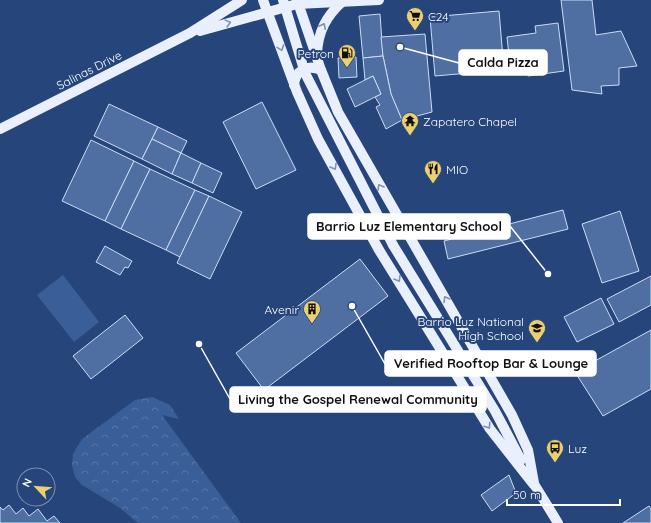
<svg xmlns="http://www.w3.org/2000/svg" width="651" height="523" font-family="Quicksand,sans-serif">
  <defs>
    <pattern id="forest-crowns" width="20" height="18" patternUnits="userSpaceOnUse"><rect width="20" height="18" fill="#3a5e97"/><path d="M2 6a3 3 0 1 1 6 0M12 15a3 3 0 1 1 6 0" fill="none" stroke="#5876a7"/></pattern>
  </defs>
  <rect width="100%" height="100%" fill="#26457a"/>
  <polygon fill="#3a5e97" points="63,275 99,322 74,342 37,295"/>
  <polygon fill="url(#forest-crowns)" points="152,397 170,405 179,419 162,415 241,523 138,523 120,508 82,485 75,477 72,465 73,454 82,439 135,400"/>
  <g fill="#4f6fa3" stroke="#ccdbf3">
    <polygon points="561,0 592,0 596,35 621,31 637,66 619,68 619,85 601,86 602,94 572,90"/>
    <polygon points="499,11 504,70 435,76 430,17"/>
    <polygon points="380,14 383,56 363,58 359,16"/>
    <polygon points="558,23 564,71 528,76 526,63 510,65 507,37 536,33 535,26"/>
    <polygon points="425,34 432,112 402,120 391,94 383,56 381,37"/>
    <polygon points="383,56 391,94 402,120 386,129 376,107 380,105 375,97 381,94 373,76 365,80 363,58"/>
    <polygon points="356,57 357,77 339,78 338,58"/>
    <polygon points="373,76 381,94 355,107 347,89"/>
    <polygon points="262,102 296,170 256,189 223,122"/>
    <polygon points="109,104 158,127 142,159 94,136"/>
    <polygon points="158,127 187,141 181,153 152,139"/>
    <polygon points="152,139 181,153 172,174 142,159"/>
    <polygon points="91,140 134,161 105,221 62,201"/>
    <polygon points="181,153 201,163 192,183 172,174"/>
    <polygon points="134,161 150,169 121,229 105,221"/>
    <polygon points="201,163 222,173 213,193 192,183"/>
    <polygon points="150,169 195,190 166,250 121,229"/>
    <polygon points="195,190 209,196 180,257 166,250"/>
    <polygon points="209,196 242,212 210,279 177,263"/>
    <polygon points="563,210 568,229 448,259 444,241"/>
    <polygon points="620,211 639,271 602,283 582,224"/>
    <polygon points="105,246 132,261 128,268 125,267 120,275 96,262"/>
    <polygon points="360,259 388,296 264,390 236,353"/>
    <polygon points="651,276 651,305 619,322 607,299"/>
    <polygon points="601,298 614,324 577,342 564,317"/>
    <polygon points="125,315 143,338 91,379 73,356"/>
    <polygon points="651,330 651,389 603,416 575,372"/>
    <polygon points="509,475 516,493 492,511 481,495"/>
    <polygon points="9,505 16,514 23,508 29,516 38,509 47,521 54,516 60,523 0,523 0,507 3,510"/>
    <polygon points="649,506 651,509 651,523 623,523"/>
  </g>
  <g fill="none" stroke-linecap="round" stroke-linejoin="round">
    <g stroke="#e9effc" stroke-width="10">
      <polyline points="263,0 297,92 318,139 379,250 490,429 534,485"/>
      <polyline points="297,0 321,70 338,112 512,415 528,450 534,483"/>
      <polyline points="200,31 297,4 379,0"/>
      <path d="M317 54C318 32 326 16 343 1"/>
      <path d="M294 85C295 70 308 64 321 70"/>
      <polyline points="0,129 190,33 242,0"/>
      <polyline points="393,245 495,411 521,460"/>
      <polyline points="531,479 558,523"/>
    </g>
    <polyline stroke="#e9effc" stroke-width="10" points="283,0 305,73 393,245"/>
  </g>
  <defs><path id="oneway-chevron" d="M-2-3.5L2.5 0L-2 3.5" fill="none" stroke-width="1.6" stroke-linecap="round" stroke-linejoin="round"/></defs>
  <g stroke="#7e92b4">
    <use href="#oneway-chevron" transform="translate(228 23) rotate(-15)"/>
    <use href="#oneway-chevron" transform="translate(323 26) rotate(-65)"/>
    <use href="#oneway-chevron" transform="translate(281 48) rotate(70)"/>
    <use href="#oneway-chevron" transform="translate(334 167) rotate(60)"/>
    <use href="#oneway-chevron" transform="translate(380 187) rotate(-120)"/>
    <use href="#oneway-chevron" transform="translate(398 279) rotate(59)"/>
    <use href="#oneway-chevron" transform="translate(446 299) rotate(-121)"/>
    <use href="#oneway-chevron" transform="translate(488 426) rotate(57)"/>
  </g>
  <defs>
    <symbol id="supermarket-pin" viewBox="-11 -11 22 30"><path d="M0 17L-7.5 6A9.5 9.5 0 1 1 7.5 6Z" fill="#ecd06f" stroke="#26457a"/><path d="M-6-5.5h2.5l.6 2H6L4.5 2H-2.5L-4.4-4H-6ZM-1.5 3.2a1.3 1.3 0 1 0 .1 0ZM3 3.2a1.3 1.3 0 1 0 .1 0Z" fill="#111"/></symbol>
    <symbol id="fuel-pin" viewBox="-11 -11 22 30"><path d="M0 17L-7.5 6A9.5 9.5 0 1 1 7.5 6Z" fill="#ecd06f" stroke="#26457a"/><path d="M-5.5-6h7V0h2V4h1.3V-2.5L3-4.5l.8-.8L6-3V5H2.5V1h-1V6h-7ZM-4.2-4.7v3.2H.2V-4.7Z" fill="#111"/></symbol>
    <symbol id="temple-pin" viewBox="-11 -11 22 30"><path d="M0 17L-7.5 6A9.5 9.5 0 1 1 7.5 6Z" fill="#ecd06f" stroke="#26457a"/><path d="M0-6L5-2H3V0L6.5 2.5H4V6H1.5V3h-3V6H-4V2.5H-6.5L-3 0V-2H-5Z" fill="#111"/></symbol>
    <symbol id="restaurant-pin" viewBox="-11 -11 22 30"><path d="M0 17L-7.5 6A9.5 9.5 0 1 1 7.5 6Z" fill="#ecd06f" stroke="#26457a"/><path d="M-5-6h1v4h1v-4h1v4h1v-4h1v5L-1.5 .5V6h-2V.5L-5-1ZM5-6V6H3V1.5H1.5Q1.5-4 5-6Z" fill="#111"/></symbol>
    <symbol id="building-pin" viewBox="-11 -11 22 30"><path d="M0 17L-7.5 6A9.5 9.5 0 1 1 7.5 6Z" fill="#ecd06f" stroke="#26457a"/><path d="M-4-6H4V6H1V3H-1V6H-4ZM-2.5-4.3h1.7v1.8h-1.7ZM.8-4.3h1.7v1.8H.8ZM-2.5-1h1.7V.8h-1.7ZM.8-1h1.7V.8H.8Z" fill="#111"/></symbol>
    <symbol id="school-pin" viewBox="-11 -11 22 30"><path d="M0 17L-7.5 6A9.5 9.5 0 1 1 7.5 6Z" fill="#ecd06f" stroke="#26457a"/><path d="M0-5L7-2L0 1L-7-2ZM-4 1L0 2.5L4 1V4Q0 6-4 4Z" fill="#111"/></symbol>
    <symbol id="bus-pin" viewBox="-11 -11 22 30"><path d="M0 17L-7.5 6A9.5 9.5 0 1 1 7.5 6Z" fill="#ecd06f" stroke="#26457a"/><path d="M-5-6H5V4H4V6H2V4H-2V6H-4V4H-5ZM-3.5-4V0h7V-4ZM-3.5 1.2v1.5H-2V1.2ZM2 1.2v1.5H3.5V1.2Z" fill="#111"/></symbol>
  </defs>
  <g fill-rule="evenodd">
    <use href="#supermarket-pin" x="405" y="6" width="20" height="27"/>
    <use href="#fuel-pin" x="337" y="43" width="20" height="27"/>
    <use href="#temple-pin" x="400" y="111" width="20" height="27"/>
    <use href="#restaurant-pin" x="423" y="159" width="20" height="27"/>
    <use href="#building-pin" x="302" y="299" width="20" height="27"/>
    <use href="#school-pin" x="527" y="318" width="20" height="27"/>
    <use href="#bus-pin" x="545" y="438" width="20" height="27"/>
  </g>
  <g text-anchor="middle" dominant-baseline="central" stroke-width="4" stroke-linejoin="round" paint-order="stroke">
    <g font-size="12" fill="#fff" stroke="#26457a" text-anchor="start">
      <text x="428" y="16">C24</text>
      <text x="334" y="53" text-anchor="end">Petron</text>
      <text x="423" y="121">Zapatero Chapel</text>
      <text x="446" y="169">MIO</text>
      <text x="299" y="309" text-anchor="end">Avenir</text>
      <text x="524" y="321" text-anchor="end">Barrio Luz National<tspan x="524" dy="14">High School</tspan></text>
      <text x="568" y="448">Luz</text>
    </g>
    <g font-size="12" fill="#fff" stroke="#26457a">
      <text transform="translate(89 70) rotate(-27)">Salinas Drive</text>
    </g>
  </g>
  <path fill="none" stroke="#fff" stroke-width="1.5" d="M400 47L459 63M548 274L510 226M352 306L385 364M199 344L230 399"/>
  <g fill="#fff" stroke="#26457a" stroke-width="1.5">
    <circle cx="400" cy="47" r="4"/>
    <circle cx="548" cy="274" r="4"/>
    <circle cx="352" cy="306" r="4"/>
    <circle cx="199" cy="344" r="4"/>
  </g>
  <g fill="#fff" stroke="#fff" stroke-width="1.5">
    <rect x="459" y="50" width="88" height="25" rx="4"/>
    <rect x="308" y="214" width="202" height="25" rx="4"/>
    <rect x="385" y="351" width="211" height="25" rx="4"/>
    <rect x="230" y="387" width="256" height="25" rx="4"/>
  </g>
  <g font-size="13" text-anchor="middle" font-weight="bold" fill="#111">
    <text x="503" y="67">Calda Pizza</text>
    <text x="409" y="231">Barrio Luz Elementary School</text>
    <text x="491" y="368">Verified Rooftop Bar &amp; Lounge</text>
    <text x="358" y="404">Living the Gospel Renewal Community</text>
  </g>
  <g transform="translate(36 487) rotate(296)"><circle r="19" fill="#26457a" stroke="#7d8faf"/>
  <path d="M0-3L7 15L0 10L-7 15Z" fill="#ecd06f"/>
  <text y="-6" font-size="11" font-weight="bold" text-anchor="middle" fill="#ffffff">N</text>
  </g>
  <path d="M507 499v6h113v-6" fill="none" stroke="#ffffff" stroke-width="2"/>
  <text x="513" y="499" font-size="12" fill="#ffffff" stroke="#26457a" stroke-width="3" paint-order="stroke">50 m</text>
</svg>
